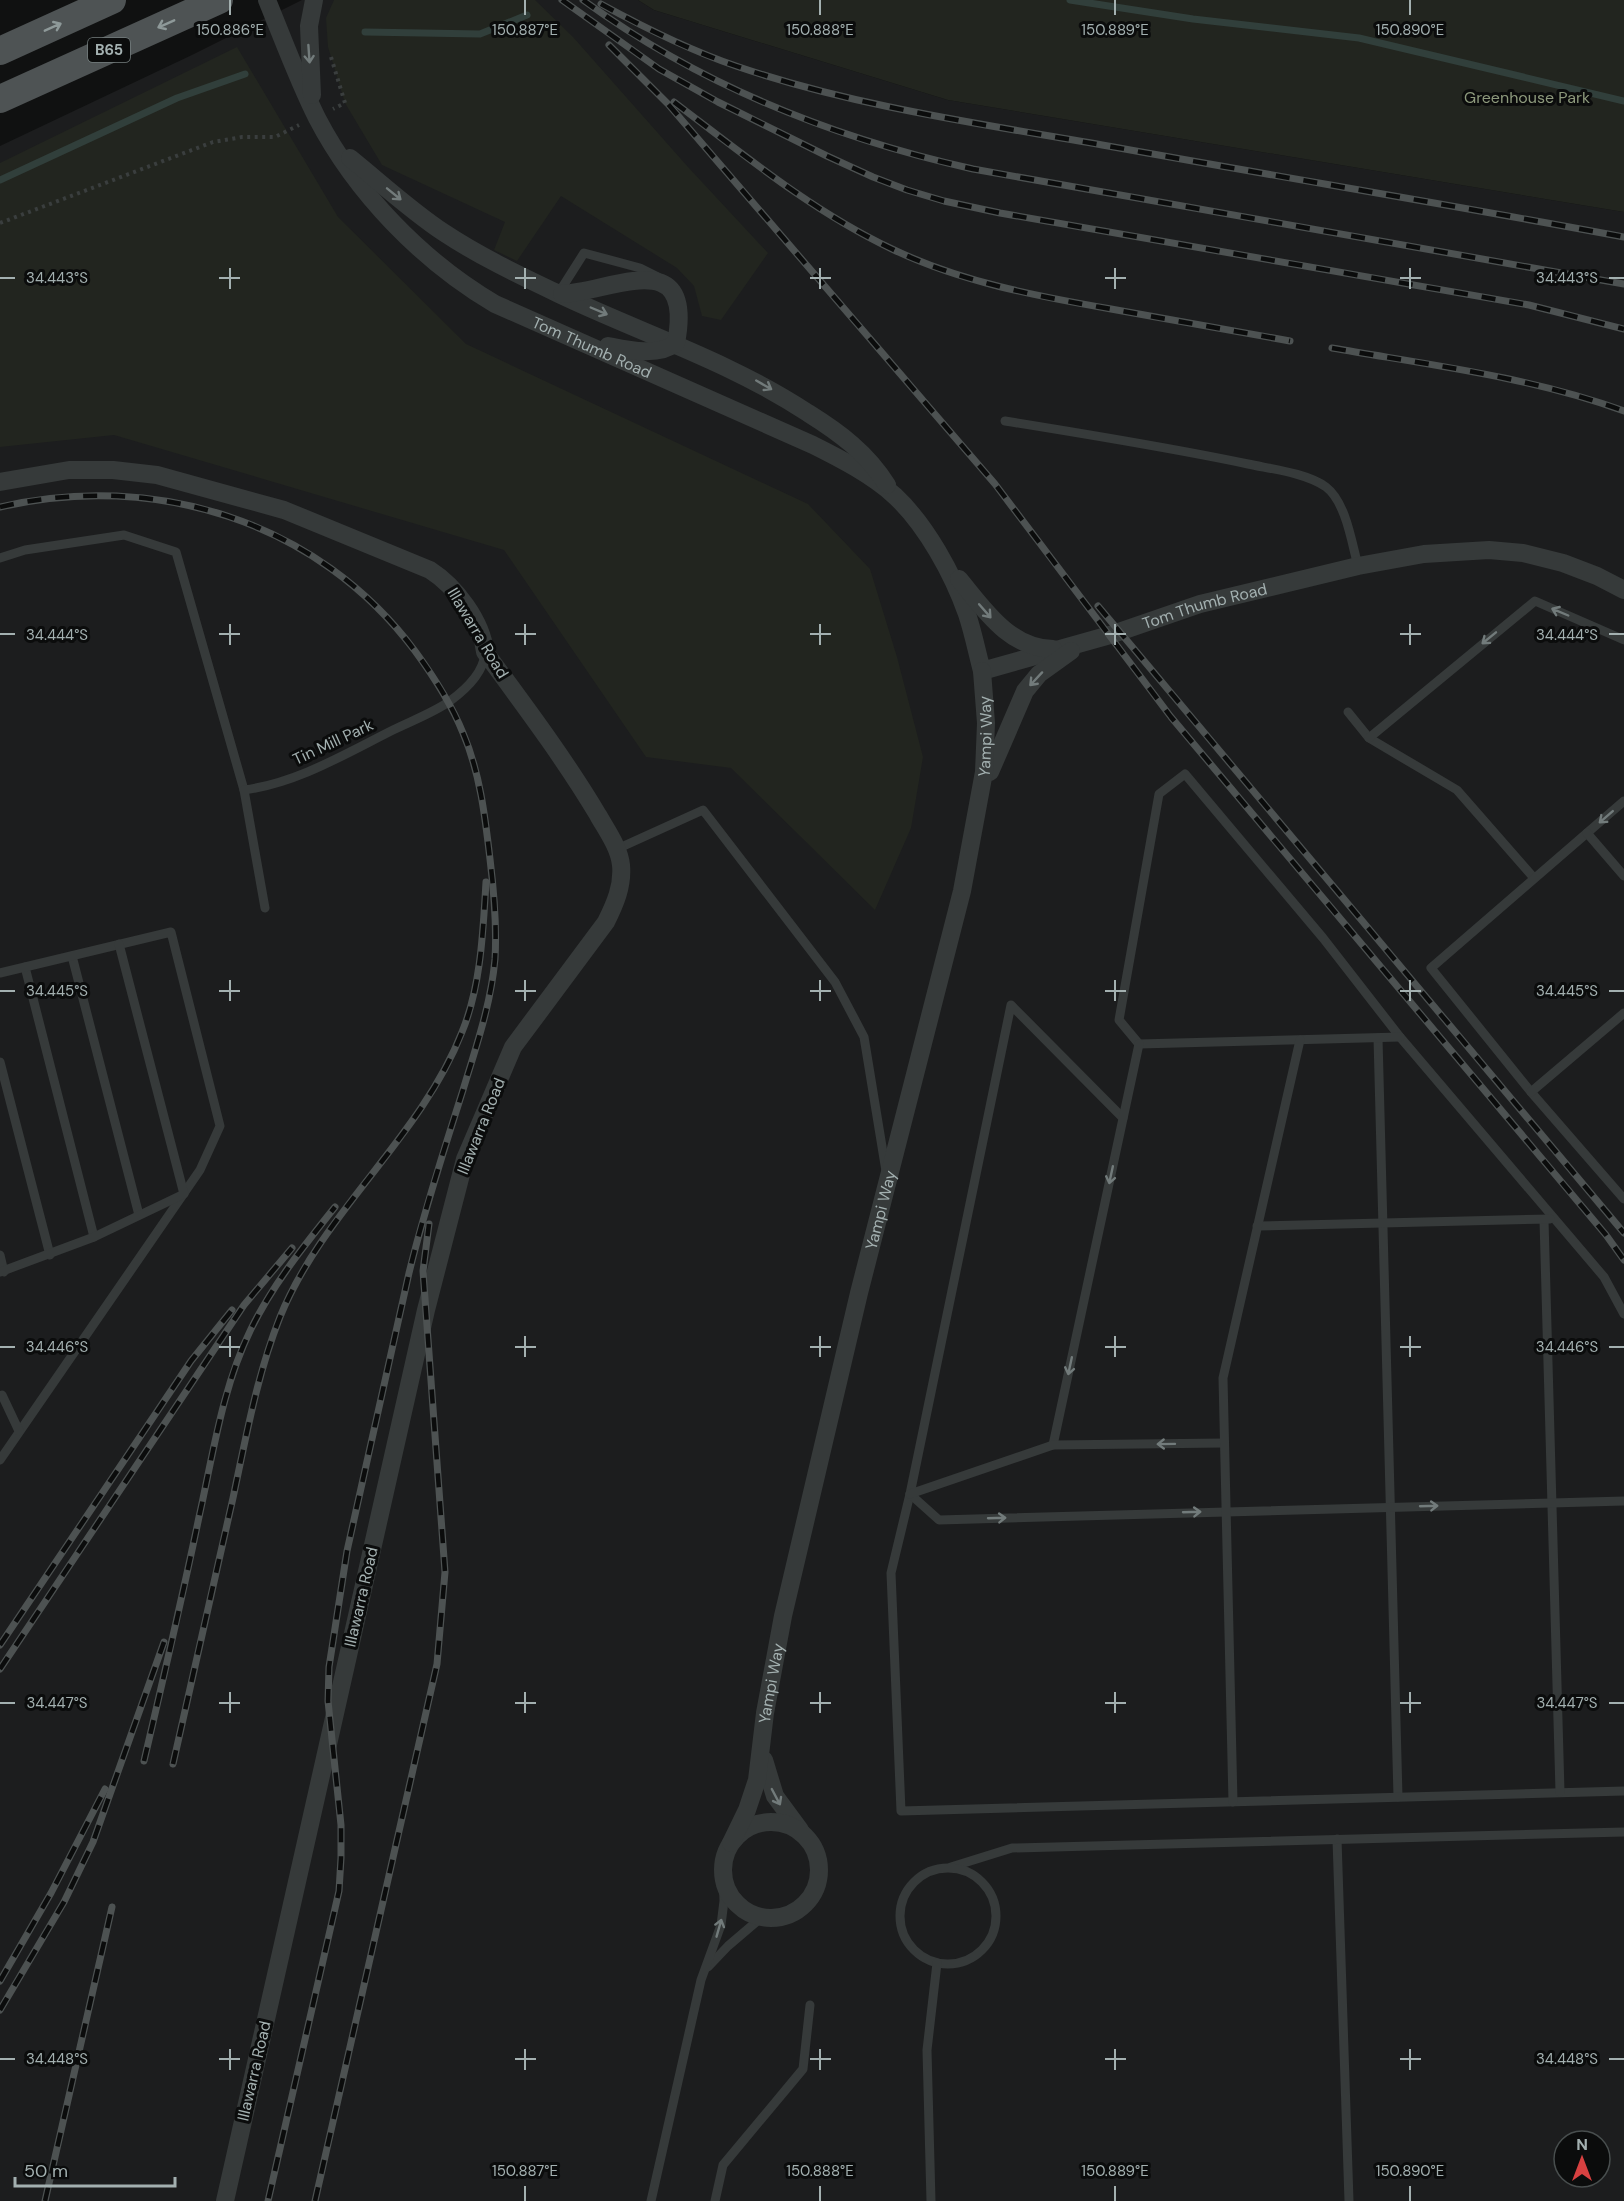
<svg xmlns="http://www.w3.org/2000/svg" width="1624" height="2201" font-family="'DM Sans',sans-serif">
  <rect width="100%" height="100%" fill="#101111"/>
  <path fill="#1c1d1e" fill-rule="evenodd" d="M302 0H638L654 10 948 100 1624 212V2201H0V146L194 54ZM1564 2141H1600V2177H1564Z"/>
  <g fill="#22251f">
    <polygon points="334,0 535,0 573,37 688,167 768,253 721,320 702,316 694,286 677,268 561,196 517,261 494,250 505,222 382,165 345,103 328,47 326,18"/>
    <polygon points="638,0 1624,0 1624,212 948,100 654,10"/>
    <polygon points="237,47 338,217 466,344 808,504 870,569 897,657 923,757 911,828 875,910 731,768 646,757 504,550 114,435 0,447 0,163"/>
  </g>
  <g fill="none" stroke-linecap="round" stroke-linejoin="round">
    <g stroke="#313f3b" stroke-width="7">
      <polyline points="1070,0 1193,19 1359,38 1624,101"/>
      <polyline points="365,32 480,34 527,15"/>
      <polyline points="0,180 177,98 245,74"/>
    </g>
    <g stroke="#3a3e3e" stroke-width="4" stroke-dasharray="3 4.5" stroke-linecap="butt">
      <polyline points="331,57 345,103 333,109"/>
      <polyline points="0,223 213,142 242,137 275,137 299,125"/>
    </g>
    <g stroke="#363a3a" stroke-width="9">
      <polyline points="558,294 584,253 640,268 658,277"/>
      <path d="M1005 421C1086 434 1167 447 1248 464 1271 469 1307 473 1326 487 1346 502 1352 544 1358 566"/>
      <polyline points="0,558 25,550 124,535 176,552 244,790"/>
      <polyline points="1348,712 1369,738 1457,790 1534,878"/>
      <polyline points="1369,738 1535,601 1624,640"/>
      <polyline points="1624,801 1431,968 1531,1092 1624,1199"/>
      <polyline points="1587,833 1624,876"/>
      <polyline points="617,849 703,810 835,982 864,1037 886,1171"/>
      <path d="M265 908 244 790C297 783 345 754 393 730 411 721 433 713 450 701 465 690 483 673 485 654"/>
      <polyline points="72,956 139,1215"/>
      <polyline points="25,967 94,1237"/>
      <polyline points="0,973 171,932 220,1126 200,1170 0,1460"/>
      <polyline points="1378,1038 1398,1797"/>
      <polyline points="1139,1044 1119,1020 1159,794 1185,774 1323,938 1400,1037 1604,1277 1624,1314"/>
      <polyline points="1139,1044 1400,1037"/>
      <polyline points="0,1062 50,1255"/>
      <polyline points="1531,1092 1624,1013"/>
      <polyline points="1123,1118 1011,1005 910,1494 891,1573 901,1811 1624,1791"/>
      <polyline points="1544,1220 1560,1792"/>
      <polyline points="1257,1226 1550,1219"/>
      <polyline points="0,1255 4,1272"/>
      <polyline points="0,1272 94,1237 184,1194 119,944"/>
      <polyline points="2,1395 19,1431"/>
      <polyline points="1053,1445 1139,1044"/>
      <polyline points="910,1494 939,1520 1624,1501"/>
      <polyline points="910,1494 1053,1445 1224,1443"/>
      <polyline points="1233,1802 1223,1378 1300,1040"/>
      <polyline points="1337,1839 1349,2201"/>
      <polyline points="951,1867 1012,1848 1624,1832"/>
      <circle cx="948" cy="1916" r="48"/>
      <polyline points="708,1967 728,1946 762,1917"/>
      <polyline points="651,2201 701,1980 721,1925 724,1901 723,1873"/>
      <polyline points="715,2201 723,2165 803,2069 810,2005"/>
      <polyline points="931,2201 927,2050 937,1963"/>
    </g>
    <g stroke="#363a3a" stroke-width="18">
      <path id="s1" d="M267 0C283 39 298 80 317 118 356 193 422 261 495 304L813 445C841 459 872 475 895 496 926 525 953 574 967 614 973 632 977 652 982 671L1110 635 1200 604 1358 566 1424 554 1489 550 1523 553 1563 563 1597 576 1624 590"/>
      <polyline points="312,95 309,26 314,0"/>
      <path d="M350 158C381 183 410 210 443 232 479 256 519 275 559 294 643 334 729 361 808 413 840 433 867 453 887 485"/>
      <path d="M562 294C613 291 695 244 676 343 658 357 628 350 608 346"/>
      <path d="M0 482 69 470H113L157 475 284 510 430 570C455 586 482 621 485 652 524 705 564 758 598 815 607 831 619 847 621 865 623 886 615 904 606 922L513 1047 465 1159 426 1310 225 2201"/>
      <path d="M959 579C984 609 1009 648 1053 649"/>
      <polyline points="990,772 1025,691 1039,674 1071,651"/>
      <polyline points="764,1760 775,1796 800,1830"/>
      <circle cx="771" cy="1870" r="48"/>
      <path id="s2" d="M731 1843 747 1810 757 1780 765 1713 783 1616 859 1293 962 891 984 772 986 723 982 671"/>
    </g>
    <g stroke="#4e5354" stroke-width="28">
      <polyline points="0,51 112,0"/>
      <polyline points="0,99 219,0"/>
    </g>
    <defs>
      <g id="rail">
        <polyline points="562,0 659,69 718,102 827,156 873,177 907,190 944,201 1000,213 1529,305 1624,329"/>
        <path d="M583 0C700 85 833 138 973 169L1624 284"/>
        <path d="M601 4C645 28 689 50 736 66 856 107 983 124 1108 146 1280 177 1452 205 1624 237"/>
        <polyline points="609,45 668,104 995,484 1171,717 1606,1235 1624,1260"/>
        <path d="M674 102C744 155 812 211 892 249 961 282 1036 296 1111 309 1170 320 1230 330 1290 341"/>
        <path d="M1332 348C1430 365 1531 377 1624 411"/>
        <path d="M0 507C155 471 318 521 415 651 434 677 451 703 463 733 480 773 485 816 490 859 494 892 497 925 495 959 491 1004 476 1047 463 1090 444 1150 424 1211 409 1273L347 1551 329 1667 328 1701 341 1825V1858L339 1891 268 2201"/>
        <polyline points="1098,606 1624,1233"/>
        <polyline points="0,1645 191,1361 232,1310"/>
        <polyline points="0,1669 244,1305 292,1248"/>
        <path d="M144 1761C163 1680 182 1599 199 1517 213 1455 222 1388 251 1329 273 1284 304 1246 335 1207"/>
        <path d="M173 1764C193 1675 213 1586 233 1498 246 1437 257 1375 280 1317 323 1211 420 1139 462 1032 481 986 483 931 486 882"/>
        <polyline points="0,1981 51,1893 105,1789"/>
        <polyline points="0,2010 64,1902 93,1842 164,1642"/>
        <polyline points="45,2201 112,1907"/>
        <polyline points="315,2201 437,1664 445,1572 423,1271 429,1224"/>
      </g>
    </defs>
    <use href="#rail" stroke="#4d5252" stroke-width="7"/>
    <use href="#rail" stroke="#0b0c0c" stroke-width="4.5" stroke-dasharray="14" stroke-linecap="butt"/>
  </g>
  <defs><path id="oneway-shaft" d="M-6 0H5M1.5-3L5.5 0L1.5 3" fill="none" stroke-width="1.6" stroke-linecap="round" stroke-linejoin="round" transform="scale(1.5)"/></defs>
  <g stroke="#8e9999">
    <use href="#oneway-shaft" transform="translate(166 24) rotate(156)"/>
    <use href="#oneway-shaft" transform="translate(53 27) rotate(-24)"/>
  </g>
  <g stroke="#727b7b">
    <use href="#oneway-shaft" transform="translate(309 54) rotate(86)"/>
    <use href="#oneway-shaft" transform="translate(394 194) rotate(39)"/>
    <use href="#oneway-shaft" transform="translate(599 311) rotate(23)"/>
    <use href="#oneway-shaft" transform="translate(764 385) rotate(30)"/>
    <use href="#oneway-shaft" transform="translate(985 611) rotate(49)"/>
    <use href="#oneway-shaft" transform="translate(1560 612) rotate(-157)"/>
    <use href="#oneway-shaft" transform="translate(1489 638) rotate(141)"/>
    <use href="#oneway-shaft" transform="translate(1036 679) rotate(133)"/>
    <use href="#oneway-shaft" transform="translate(1606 817) rotate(139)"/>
    <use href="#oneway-shaft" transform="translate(1111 1175) rotate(102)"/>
    <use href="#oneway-shaft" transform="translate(1070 1366) rotate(102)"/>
    <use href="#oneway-shaft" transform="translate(1166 1444) rotate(179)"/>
    <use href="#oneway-shaft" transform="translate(1429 1506) rotate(-2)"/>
    <use href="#oneway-shaft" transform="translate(1192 1512) rotate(-2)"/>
    <use href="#oneway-shaft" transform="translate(997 1518) rotate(-2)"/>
    <use href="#oneway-shaft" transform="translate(776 1797) rotate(62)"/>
    <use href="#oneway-shaft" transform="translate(719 1928) rotate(-74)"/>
  </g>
  <path fill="none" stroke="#a3b0b0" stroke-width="2" d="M230 0V15M525 0V15M820 0V15M1115 0V15M1410 0V15M230 268V289M525 268V289M820 268V289M1115 268V289M1410 268V289M0 278H15M219 278H240M515 278H536M810 278H831M1105 278H1126M1400 278H1421M1609 278H1624M230 624V645M525 624V645M820 624V645M1115 624V645M1410 624V645M0 634H15M219 634H240M515 634H536M810 634H831M1105 634H1126M1400 634H1421M1609 634H1624M230 980V1001M525 980V1001M820 980V1001M1115 980V1001M1410 980V1001M0 991H15M219 991H240M515 991H536M810 991H831M1105 991H1126M1400 991H1421M1609 991H1624M230 1336V1357M525 1336V1357M820 1336V1357M1115 1336V1357M1410 1336V1357M0 1347H15M219 1347H240M515 1347H536M810 1347H831M1105 1347H1126M1400 1347H1421M1609 1347H1624M230 1692V1713M525 1692V1713M820 1692V1713M1115 1692V1713M1410 1692V1713M0 1703H15M219 1703H240M515 1703H536M810 1703H831M1105 1703H1126M1400 1703H1421M1609 1703H1624M230 2049V2070M525 2049V2070M820 2049V2070M1115 2049V2070M1410 2049V2070M0 2059H15M219 2059H240M515 2059H536M810 2059H831M1105 2059H1126M1400 2059H1421M1609 2059H1624M525 2186V2201M820 2186V2201M1115 2186V2201M1410 2186V2201"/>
  <g text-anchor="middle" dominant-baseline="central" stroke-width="6" stroke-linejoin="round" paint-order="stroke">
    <rect fill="#0b0c0c" stroke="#757f7f" stroke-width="1.5" x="88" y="38" width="42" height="24" rx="4.5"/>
    <g font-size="15" font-weight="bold" fill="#a3b0b0">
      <text x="109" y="50">B65</text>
    </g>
    <g font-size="16" fill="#8d997c" stroke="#0b0c0c">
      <text x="1527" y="97">Greenhouse Park</text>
    </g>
    <g font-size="16" fill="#a3b0b0" stroke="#0b0c0c">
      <text stroke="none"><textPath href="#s1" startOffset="495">Tom Thumb Road</textPath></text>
      <text stroke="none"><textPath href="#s1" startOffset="1264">Tom Thumb Road</textPath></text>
      <text transform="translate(478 633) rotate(59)">Illawarra Road</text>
      <text stroke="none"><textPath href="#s2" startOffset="1138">Yampi Way</textPath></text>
      <text transform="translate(333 742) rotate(-25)">Tin Mill Park</text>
      <text transform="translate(481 1126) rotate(-68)">Illawarra Road</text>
      <text stroke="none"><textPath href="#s2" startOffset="652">Yampi Way</textPath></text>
      <text transform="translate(361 1597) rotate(-77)">Illawarra Road</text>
      <text stroke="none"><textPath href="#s2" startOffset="166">Yampi Way</textPath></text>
      <text transform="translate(254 2071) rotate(-77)">Illawarra Road</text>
    </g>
  </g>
  <g font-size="15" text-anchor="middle" fill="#a3b0b0" stroke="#0b0c0c" stroke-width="6" stroke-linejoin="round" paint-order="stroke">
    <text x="230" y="35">150.886°E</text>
    <text x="525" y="35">150.887°E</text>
    <text x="820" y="35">150.888°E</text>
    <text x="1115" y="35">150.889°E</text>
    <text x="1410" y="35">150.890°E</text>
    <text x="57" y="283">34.443°S</text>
    <text x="1567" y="283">34.443°S</text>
    <text x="57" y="640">34.444°S</text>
    <text x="1567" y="640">34.444°S</text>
    <text x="57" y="996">34.445°S</text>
    <text x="1567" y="996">34.445°S</text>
    <text x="57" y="1352">34.446°S</text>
    <text x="1567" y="1352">34.446°S</text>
    <text x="57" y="1708">34.447°S</text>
    <text x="1567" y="1708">34.447°S</text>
    <text x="57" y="2064">34.448°S</text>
    <text x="1567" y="2064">34.448°S</text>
    <text x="525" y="2176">150.887°E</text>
    <text x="820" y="2176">150.888°E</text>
    <text x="1115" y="2176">150.889°E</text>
    <text x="1410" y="2176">150.890°E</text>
  </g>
  <g transform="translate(1582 2159)"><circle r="28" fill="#0b0c0c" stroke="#484e4e" stroke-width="1.5"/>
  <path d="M0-4.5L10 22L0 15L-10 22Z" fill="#d84141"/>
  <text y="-9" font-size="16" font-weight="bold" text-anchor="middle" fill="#a3b0b0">N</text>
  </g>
  <path d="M15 2177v9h160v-9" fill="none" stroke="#a3b0b0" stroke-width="3"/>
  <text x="24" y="2177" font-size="18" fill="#a3b0b0" stroke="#0b0c0c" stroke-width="4.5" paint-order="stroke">50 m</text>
</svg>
